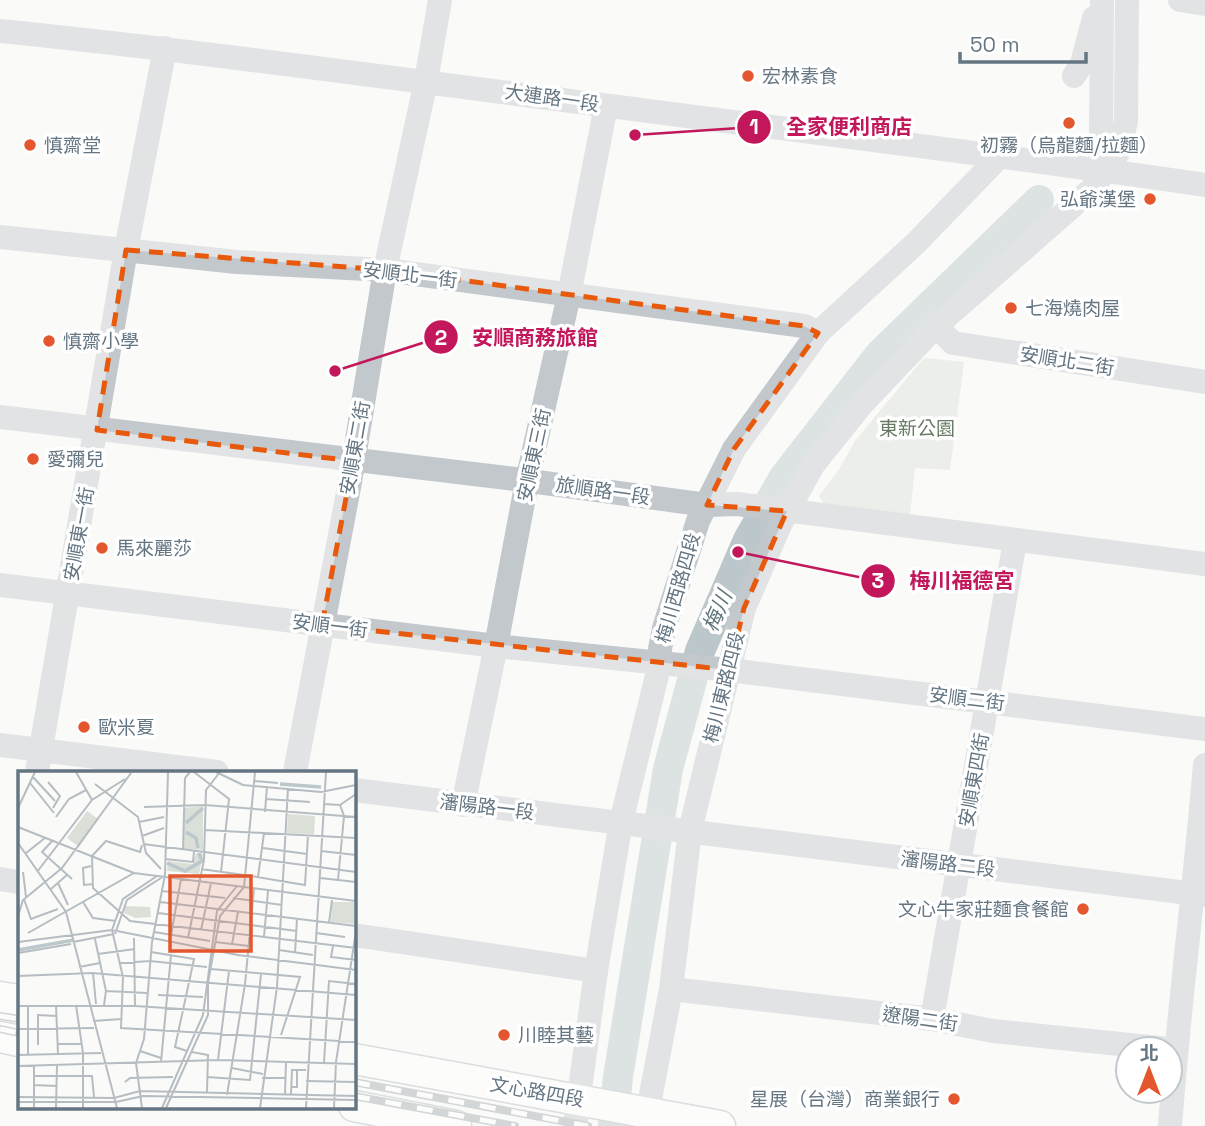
<svg xmlns="http://www.w3.org/2000/svg" width="1205" height="1126" font-family="'Space Grotesk','Noto Sans TC',sans-serif">
  <rect width="100%" height="100%" fill="#fafaf8"/>
  <polygon fill="#dadfd7" points="926,358 964,362 950,470 915,468 910,515 826,507 819,496 840,468 855,441 923,359"/>
  <g fill="none" stroke-linecap="round" stroke-linejoin="round">
    <polyline stroke="#bbc7cb" stroke-width="30" points="613,1126 618,1077 668,769 700,651 748,540 784,477 880,354 1039,200"/>
    <defs>
      <g id="major">
        <polyline points="0,997 19,1000"/>
        <polyline points="0,1037 19,1041"/>
        <polyline points="354,1059 720,1126"/>
        <polyline points="354,1106 456,1126"/>
      </g>
    </defs>
    <use href="#major" stroke="#b5babe" stroke-width="33"/>
    <g stroke="#c3c8cc" stroke-width="24">
      <polyline points="1102,0 1101,141 1103,170"/>
      <polyline points="1180,0 1205,4"/>
      <path d="M0 31C207 52 412 81 618 107 814 133 1010 156 1205 185"/>
      <polyline points="1074,76 1082,63 1094,18"/>
      <polyline points="0,237 237,262 385,270 804,326 818,333"/>
      <polyline points="936,326 953,343 1205,382"/>
      <polyline points="0,417 515,479 707,505 737,504 1205,564"/>
      <polyline points="0,585 496,646 729,670 1205,729"/>
      <polyline points="0,745 217,772"/>
      <polyline points="37,772 126,250 165,48"/>
      <polyline points="295,772 350,482 385,270 426,81 440,0"/>
      <polyline points="354,790 1205,895"/>
      <polyline points="463,805 496,646 527,481 569,295 606,106"/>
      <polyline points="0,879 19,882"/>
      <polyline points="354,935 596,971"/>
      <polyline points="671,989 932,1019 993,1031 1169,1049"/>
      <polyline points="932,1019 1015,541"/>
      <polyline points="575,1126 596,971 621,822 660,663 660,649 664,628 698,521 734,449 818,333 916,243 1001,155"/>
      <polyline points="645,1126 671,989 690,831 744,608 780,525 813,465 862,404 936,326 1092,189 1119,151 1126,121 1127,0"/>
      <path d="M1170 1126C1179 1005 1195 885 1205 765"/>
    </g>
    <use href="#major" stroke="#fff" stroke-width="30"/>
    <defs>
      <g id="rail">
        <polyline points="0,1016 19,1019"/>
        <polyline points="0,1029 19,1033"/>
        <polyline points="354,1082 588,1126"/>
        <polyline points="354,1096 515,1126"/>
      </g>
    </defs>
    <use href="#rail" stroke="#a2aab0" stroke-width="8"/>
    <use href="#rail" stroke="#fff" stroke-width="5" stroke-dasharray="16" stroke-linecap="butt"/>
  </g>
  <path d="M0 0H1205V1126H0ZM126 250 385 270 804 326 818 333 734 449 707 505 787 511 744 608 729 670 322 625 353 461 97 430Z" fill="#fafaf8" fill-opacity=".55" fill-rule="evenodd"/>
  <path fill="none" stroke="#e8590c" stroke-width="5" stroke-dasharray="14 9" stroke-linejoin="round" d="M126 250 385 270 804 326 818 333 734 449 707 505 787 511 744 608 729 670 322 625 353 461 97 430Z"/>
  <g fill="#e4572e" stroke="#fff" stroke-width="2.5">
    <circle cx="748" cy="76" r="7"/>
    <circle cx="1069" cy="123" r="7"/>
    <circle cx="30" cy="145" r="7"/>
    <circle cx="1150" cy="199" r="7"/>
    <circle cx="1011" cy="308" r="7"/>
    <circle cx="49" cy="341" r="7"/>
    <circle cx="33" cy="459" r="7"/>
    <circle cx="102" cy="548" r="7"/>
    <circle cx="84" cy="727" r="7"/>
    <circle cx="1083" cy="909" r="7"/>
    <circle cx="504" cy="1035" r="7"/>
    <circle cx="954" cy="1099" r="7"/>
  </g>
  <g text-anchor="middle" dominant-baseline="central" stroke-width="7" stroke-linejoin="round" paint-order="stroke">
    <g font-size="19" fill="#657683" stroke="#fff" text-anchor="start">
      <text x="762" y="76">宏林素食</text>
      <text x="44" y="145">慎齋堂</text>
      <text x="1069" y="145" text-anchor="middle">初霧（烏龍麵/拉麵）</text>
      <text x="1136" y="199" text-anchor="end">弘爺漢堡</text>
      <text x="1025" y="308">七海燒肉屋</text>
      <text x="63" y="341">慎齋小學</text>
      <text x="47" y="459">愛彌兒</text>
      <text x="116" y="548">馬來麗莎</text>
      <text x="98" y="727">歐米夏</text>
      <text x="1069" y="909" text-anchor="end">文心牛家莊麵食餐館</text>
      <text x="518" y="1035">川睦其藝</text>
      <text x="940" y="1099" text-anchor="end">星展（台灣）商業銀行</text>
    </g>
    <g font-size="19" fill="#657683" stroke="#fff">
      <text transform="translate(552 98) rotate(8)">大連路一段</text>
      <text transform="translate(410 275) rotate(7)">安順北一街</text>
      <text transform="translate(1067 361) rotate(9)">安順北二街</text>
      <text transform="translate(355 448) rotate(-80)">安順東二街</text>
      <text transform="translate(534 455) rotate(-78)">安順東三街</text>
      <text transform="translate(603 491) rotate(8)">旅順路一段</text>
      <text transform="translate(79 534) rotate(-80)">安順東一街</text>
      <text transform="translate(678 588) rotate(-74)">梅川西路四段</text>
      <text transform="translate(330 626) rotate(7)">安順一街</text>
      <text transform="translate(724 687) rotate(-76)">梅川東路四段</text>
      <text transform="translate(967 699) rotate(7)">安順二街</text>
      <text transform="translate(974 780) rotate(-80)">安順東四街</text>
      <text transform="translate(487 807) rotate(7)">瀋陽路一段</text>
      <text transform="translate(948 864) rotate(7)">瀋陽路二段</text>
      <text transform="translate(920 1019) rotate(8)">遼陽二街</text>
      <text transform="translate(537 1092) rotate(10)">文心路四段</text>
    </g>
    <g font-size="19" fill="#687a64" stroke="#fff">
      <text x="917" y="428">東新公園</text>
    </g>
    <g font-size="21" font-style="italic" fill="#60757c" stroke="#fff">
      <text transform="translate(717 611) rotate(-67)">梅川</text>
    </g>
  </g>
  <g transform="translate(18 771)">
    <rect width="338" height="338" fill="#fafaf8"/>
    <path d="M185 35V79L166 78V37ZM69 40 80 48 61 76 49 67ZM270 43 297 45 296 63 269 62ZM178 82 185 83 181 103 149 100 150 90 175 93ZM314 131H338L337 153 313 151ZM107 135 132 136 133 146 117 147 106 142Z" fill="#dadfd7"/>
    <path fill="none" stroke="#bbc7cb" stroke-width="3.5" d="M262 13 303 16M168 52 185 37M168 61 178 67 180 77M149 92 167 100 184 90 181 82M0 179 56 169"/>
    <path fill="none" stroke="#b5bdc2" stroke-width="2" d="M58 1 74 29M176 1 211 28 203 101M198 1 225 14 303 21 338 14M15 6 37 30M237 10 260 12M30 11 42 25 35 37M12 12 36 42M77 13 120 46 128 82 143 98M248 28 292 31M306 33 322 34 338 23M126 36 187 34 338 46M0 37 17 1M247 41 249 15M38 46 51 28 68 19M121 51 146 46M0 56 116 102M187 59 338 67M124 65 146 57M35 69 24 81 54 108M0 72 48 141 99 337M125 73 338 101M245 77 289 83M165 79 167 7 172 1M303 80 338 84M8 82 27 67M74 85 75 117 112 150 338 177M74 85 88 70 122 81 124 74M147 88 175 91 176 80M73 95 65 97 66 114 75 113M183 98 226 104M5 101 8 126M19 101 74 29 107 8M227 104 287 114 290 64M139 105 105 128 94 159 105 206 103 257 338 271M240 106 246 62M302 107 338 111M320 109 326 45 322 34M40 112 50 134M226 116 237 1M33 118 50 103M144 120 207 127M215 127 264 134M6 128 13 148 40 138M65 131 75 147 98 150M142 131 338 155M140 142 279 160M0 145 5 129 44 97 113 2M311 152 314 129M183 159 193 112M136 161 192 170M10 162 116 102 338 130M298 162 327 166M97 163 109 129 146 105M153 164 163 108M246 166 250 120M116 167 117 235M170 167 186 89 188 19 202 1M77 168 88 220 86 234M0 171 94 159 220 184 338 199M55 171 96 163M197 171 231 175M214 173 220 141M315 175 313 186 338 189M261 179 295 184M133 181 176 188 157 276 169 280M0 182 53 173M277 182 279 148M80 183 117 178M102 192 132 190 189 196M61 196 82 192M193 198 282 206 263 264M75 202 78 233M0 205 74 202 338 224M88 220 129 222M140 224 185 226M0 233V295M38 234 40 283M58 234 65 282V337M0 235H117L338 249M10 235V284M75 250 103 248M0 258 76 257M40 273H64M20 274V244L39 245M122 280 143 287M174 281 190 284 189 321M0 284 83 282M200 289 211 200M143 291 153 184M306 292 311 210 338 213M0 295 201 289 338 293M214 297 245 303M16 305H74L76 326M189 306 232 309 243 203M244 307H267M288 310 338 311M107 311 112 307 155 306M16 314 39 315M273 316H279V299M267 323 268 291M273 323 274 299H288M209 324 227 213 236 118M0 326 96 327 122 320 338 325M0 331H98L125 325 338 329M16 337V295M38 337 39 294M124 337 118 292 126 268 134 171 147 104 150 1M144 337 185 244 199 140 219 115M148 337 190 244V212L202 145 226 116M242 337 259 216 270 17M288 337 308 1M316 337 318 291 338 160"/>
    <path fill="#e4572e" fill-opacity="0.15" stroke="#e4572e" stroke-width="3.5" d="M152 105H233V180H152Z"/>
    <rect width="338" height="338" fill="none" stroke="#657683" stroke-width="3.5"/>
  </g>
  <path fill="none" stroke="#c2185b" stroke-width="2.5" d="M635 135L754 127M335 371L441 337M738 552L878 581"/>
  <g fill="#c2185b" stroke="#fff" stroke-width="2.5">
    <circle cx="635" cy="135" r="7"/>
    <circle cx="335" cy="371" r="7"/>
    <circle cx="738" cy="552" r="7"/>
    <circle cx="754" cy="127" r="18"/>
    <circle cx="441" cy="337" r="18"/>
    <circle cx="878" cy="581" r="18"/>
  </g>
  <g font-size="21" text-anchor="middle" font-weight="bold" fill="#fff">
    <text x="754" y="134">1</text>
    <text x="441" y="345">2</text>
    <text x="878" y="588">3</text>
  </g>
  <g font-size="21" text-anchor="middle" font-weight="bold" fill="#c2185b" stroke="#fff" stroke-width="7" stroke-linejoin="round" paint-order="stroke">
    <text x="849" y="134">全家便利商店</text>
    <text x="535" y="345">安順商務旅館</text>
    <text x="962" y="588">梅川福德宮</text>
  </g>
  <g transform="translate(1149 1070)"><circle r="33" fill="#ffffff" stroke="#c1c8cd" stroke-width="2"/>
  <path d="M0-5L12 26L0 18L-12 26Z" fill="#e4572e"/>
  <text y="-10" font-size="19" font-weight="bold" text-anchor="middle" fill="#657683">北</text>
  </g>
  <path d="M960 52v10h126v-10" fill="none" stroke="#657683" stroke-width="3.5"/>
  <text x="970" y="52" font-size="21" fill="#657683" stroke="#ffffff" stroke-width="5" paint-order="stroke">50 m</text>
</svg>
